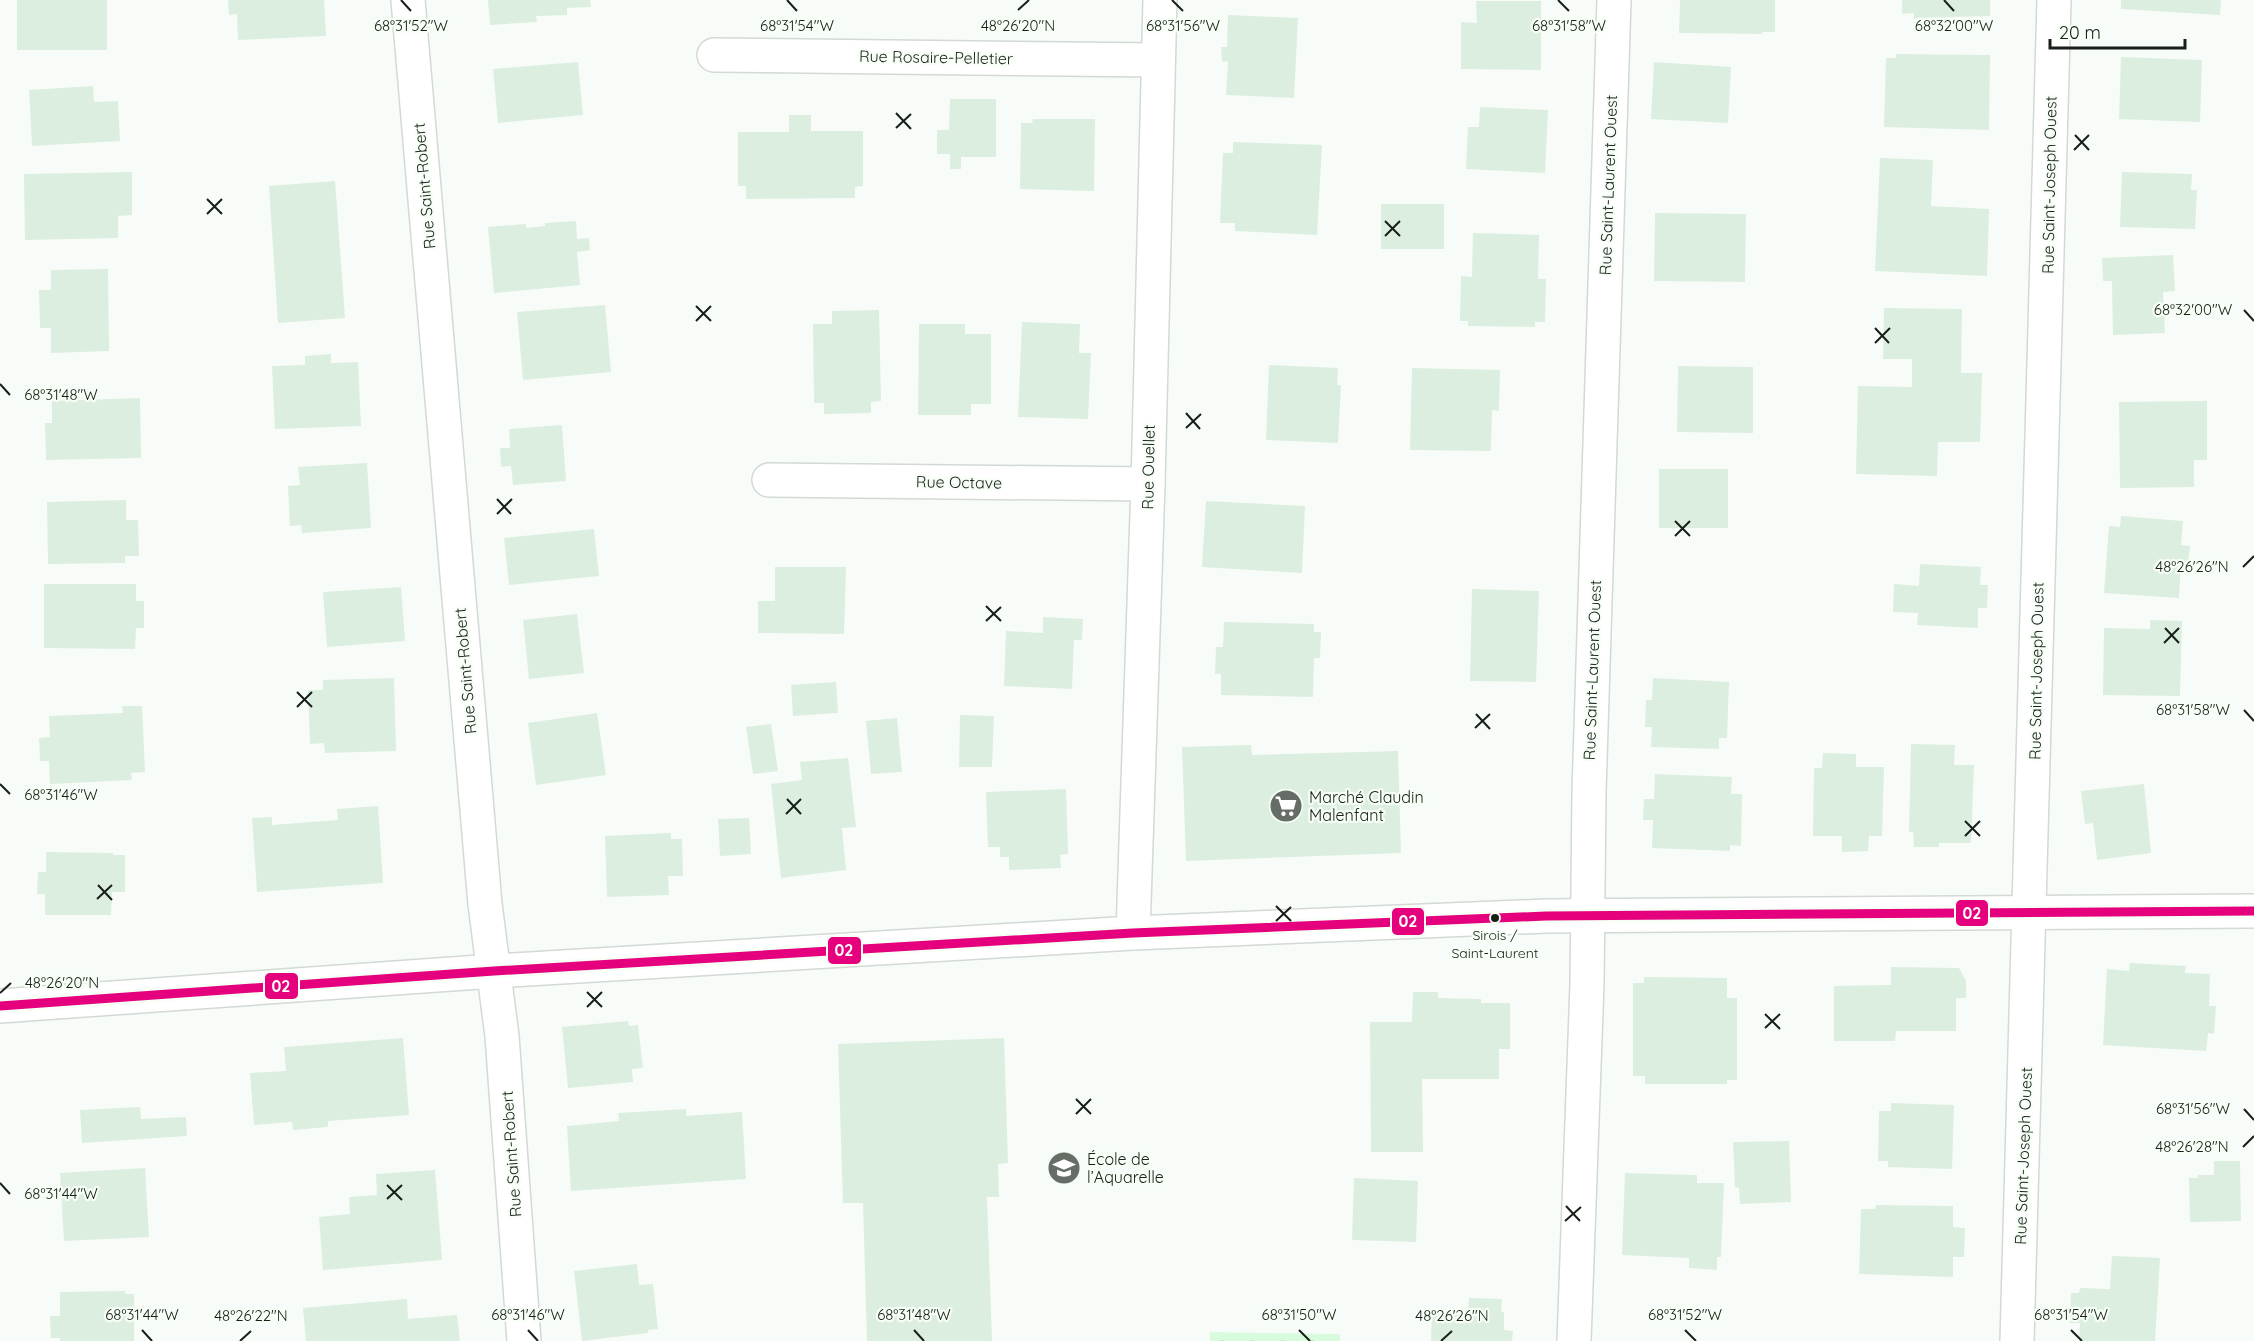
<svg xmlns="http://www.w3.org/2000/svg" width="2254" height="1341" font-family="Quicksand,sans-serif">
  <defs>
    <pattern id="park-crowns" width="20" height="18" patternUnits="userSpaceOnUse" patternTransform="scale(1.5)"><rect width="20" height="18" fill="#d9fbdd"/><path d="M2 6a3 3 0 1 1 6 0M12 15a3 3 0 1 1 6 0" fill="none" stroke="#bad7bd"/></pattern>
  </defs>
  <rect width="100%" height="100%" fill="#f8fcf8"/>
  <polygon fill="url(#park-crowns)" points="1210,1332 1340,1334 1340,1341 1210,1341"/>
  <g fill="#dceedf">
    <rect x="17" y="0" width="90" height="50"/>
    <polygon points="228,0 324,0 326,36 238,40 237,14 229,15"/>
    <polygon points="488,0 590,0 591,7 567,8 567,15 536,16 537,22 490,25"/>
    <polygon points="1680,0 1775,0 1775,32 1762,32 1762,34 1679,33"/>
    <polygon points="1902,0 1990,0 1990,16 1914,18 1914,13 1902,14"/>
    <polygon points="2121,0 2221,0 2220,15 2121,9"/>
    <polygon points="1476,1 1541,1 1541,70 1461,69 1461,22 1477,23"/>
    <polygon points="1228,15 1298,18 1294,98 1226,95 1228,62 1222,61 1221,47 1227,47"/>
    <polygon points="1896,54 1990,55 1989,130 1884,127 1886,58 1896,58"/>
    <polygon points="2121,57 2202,60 2200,122 2119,119"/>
    <polygon points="578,62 583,115 498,123 493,69"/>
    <polygon points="1654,62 1731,67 1728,123 1651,119"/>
    <polygon points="93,86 94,102 118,101 120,141 32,146 29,90"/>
    <polygon points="950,99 996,99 996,157 961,157 961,169 950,169 950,154 937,154 937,130 949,130"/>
    <polygon points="1480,107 1548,110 1545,173 1466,169 1468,127 1479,127"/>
    <polygon points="789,115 811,115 811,131 863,131 863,186 855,187 855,198 746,199 746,186 738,186 738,132 789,132"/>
    <polygon points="1033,119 1095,119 1094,191 1020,189 1021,123 1032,123"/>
    <polygon points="1233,142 1322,145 1317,235 1235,231 1235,223 1220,223 1223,153 1233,153"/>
    <polygon points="1880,158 1933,160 1931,206 1989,209 1987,276 1875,271"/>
    <polygon points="132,172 132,215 118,216 118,238 25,240 24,174"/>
    <polygon points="2122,172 2192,174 2191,190 2197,190 2195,229 2120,227"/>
    <polygon points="335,181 345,318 278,323 269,186"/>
    <rect x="1381" y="204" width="63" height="45"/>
    <polygon points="1655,213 1746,214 1745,282 1654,281"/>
    <polygon points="576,221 577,239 589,238 590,250 577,252 580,285 494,293 488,227 526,224 526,228 545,226 545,223"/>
    <polygon points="1473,233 1539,235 1538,279 1546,279 1545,322 1535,322 1535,327 1468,326 1468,321 1460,321 1461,276 1472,277"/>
    <polygon points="2173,255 2175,291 2163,292 2165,333 2113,335 2112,281 2103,281 2102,258"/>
    <polygon points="108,269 109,351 51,353 51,328 40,328 39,290 51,290 51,270"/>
    <polygon points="605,305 611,372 523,380 517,312"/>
    <polygon points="1884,308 1962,309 1961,373 1982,373 1980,442 1938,442 1937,476 1856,474 1858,386 1912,387 1912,359 1883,359"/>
    <polygon points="879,310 881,401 871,402 871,413 824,414 824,403 814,403 813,324 832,324 832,311"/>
    <polygon points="1022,322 1080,324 1079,353 1091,353 1088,419 1018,417"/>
    <polygon points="919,324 965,324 965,334 991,334 991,404 971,404 971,415 918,415"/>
    <polygon points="331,354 331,363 358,362 361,426 275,429 272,366 305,365 305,356"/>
    <polygon points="1269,365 1338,368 1337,385 1341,385 1338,443 1266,440"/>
    <polygon points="1678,366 1753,367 1753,433 1677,432"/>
    <polygon points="1412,368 1500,370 1499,411 1492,410 1491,451 1410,450"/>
    <polygon points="140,398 141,458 46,460 45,423 52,423 52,401"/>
    <polygon points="2207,401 2207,460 2194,460 2194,487 2120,488 2119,402"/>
    <polygon points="562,425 566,481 513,485 511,466 501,467 500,448 510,448 509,429"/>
    <polygon points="367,463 371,528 302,533 301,525 290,526 288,486 300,485 298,467"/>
    <rect x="1659" y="469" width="69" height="59"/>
    <polygon points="126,500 126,520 138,520 139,556 125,556 125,563 48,564 47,502"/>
    <polygon points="1206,501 1305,506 1302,573 1202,567"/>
    <polygon points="2121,516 2183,521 2181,545 2190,546 2188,564 2181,563 2179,598 2104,593 2109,526 2120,527"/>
    <polygon points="594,529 599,576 509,585 504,538"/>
    <polygon points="1920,564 1981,567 1980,585 1988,585 1987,608 1978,608 1978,628 1917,625 1918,613 1893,612 1894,584 1919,586"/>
    <polygon points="775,567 846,567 844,634 758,633 758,601 775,601"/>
    <polygon points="44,584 136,584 136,601 144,601 144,628 136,628 135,649 44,648"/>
    <polygon points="401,587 405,641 327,647 323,592"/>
    <polygon points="1472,589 1539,591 1536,682 1470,681"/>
    <polygon points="577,614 584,673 529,679 523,620"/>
    <polygon points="1043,617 1083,619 1082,640 1074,640 1072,689 1004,686 1006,631 1043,633"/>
    <polygon points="2150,620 2182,621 2180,696 2103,695 2104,628 2150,629"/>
    <polygon points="1224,622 1314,624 1314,632 1321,632 1320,658 1314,658 1313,697 1221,695 1221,674 1215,674 1216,647 1223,647"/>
    <polygon points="394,678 396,751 325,753 324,743 310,744 308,690 323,690 323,680"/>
    <polygon points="1653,678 1729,682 1727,738 1719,738 1719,749 1651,747 1652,727 1645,727 1646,700 1652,700"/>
    <polygon points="836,682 838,713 793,716 791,685"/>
    <polygon points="122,706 142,706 145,772 131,773 132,780 50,784 49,761 40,761 39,738 50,737 49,716 123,713"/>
    <polygon points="597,713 606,775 536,785 528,723"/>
    <polygon points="960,715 994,716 992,767 959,767"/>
    <polygon points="897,718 902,772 871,774 866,721"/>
    <polygon points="771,724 778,771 753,774 746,727"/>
    <polygon points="1911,744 1955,745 1954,765 1974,765 1971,843 1939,843 1939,847 1914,847 1913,832 1909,832"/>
    <polygon points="1251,745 1252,755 1398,751 1401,853 1186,861 1182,747"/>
    <polygon points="1823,753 1856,754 1856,767 1884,767 1882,836 1869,836 1868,851 1842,852 1842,836 1813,836 1814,768 1822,768"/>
    <polygon points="848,758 856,827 842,828 846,870 781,878 771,784 802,780 800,762"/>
    <polygon points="1655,774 1732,777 1731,794 1742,794 1741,846 1730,845 1730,851 1652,848 1653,820 1643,820 1644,799 1654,799"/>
    <polygon points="2144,784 2151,853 2097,860 2093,823 2085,824 2081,791"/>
    <polygon points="1066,789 1068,854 1060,855 1061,868 1009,870 1009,857 1000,857 1000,847 988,847 986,792"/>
    <polygon points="378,806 383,883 257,892 252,818 272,817 272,825 338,820 337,809"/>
    <polygon points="749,818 751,854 720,856 718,819"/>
    <polygon points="671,833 671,839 682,839 683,876 668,876 669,895 607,897 605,836"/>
    <polygon points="46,852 113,853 113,855 125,855 125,892 112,892 111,915 45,915 45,894 37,894 38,872 46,872"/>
    <polygon points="2130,963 2186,966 2185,973 2210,974 2209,1006 2216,1006 2214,1034 2208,1033 2206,1051 2103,1045 2107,969 2129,971"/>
    <polygon points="1891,967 1959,968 1966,981 1966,998 1956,998 1956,1031 1896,1031 1895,1041 1834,1041 1834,986 1891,985"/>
    <polygon points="1644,977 1727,978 1727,998 1737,998 1737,1080 1727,1080 1727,1084 1645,1084 1645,1076 1633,1076 1633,983 1644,983"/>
    <polygon points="1413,992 1438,992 1438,998 1481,999 1481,1003 1510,1003 1510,1049 1499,1049 1499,1079 1422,1079 1423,1152 1371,1152 1370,1022 1412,1022"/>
    <polygon points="628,1021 629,1026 638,1025 643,1068 632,1069 633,1082 568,1088 562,1027"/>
    <polygon points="403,1038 409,1115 328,1121 328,1127 293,1130 292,1122 254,1125 250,1073 286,1071 284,1047"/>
    <polygon points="1004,1038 1008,1163 998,1164 999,1197 987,1197 992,1341 867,1341 863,1203 843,1203 838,1044"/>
    <polygon points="1891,1103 1954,1105 1952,1169 1888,1167 1888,1161 1878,1161 1879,1111 1891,1111"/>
    <polygon points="140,1107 141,1119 186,1117 187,1136 82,1143 80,1110"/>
    <polygon points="686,1109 686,1116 742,1112 746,1179 571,1191 567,1126 619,1121 618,1113"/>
    <polygon points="1789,1141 1791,1202 1740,1204 1739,1188 1735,1187 1733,1142"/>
    <polygon points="2214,1161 2240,1161 2241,1221 2190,1222 2189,1178 2198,1178 2198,1175 2214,1175"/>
    <polygon points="145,1168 149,1237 64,1241 60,1173"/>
    <polygon points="435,1170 442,1260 323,1270 319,1217 350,1214 349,1197 377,1195 376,1174"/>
    <polygon points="1625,1173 1697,1175 1697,1183 1724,1183 1721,1257 1717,1257 1717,1270 1689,1268 1689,1258 1622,1255"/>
    <polygon points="1354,1178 1418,1181 1416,1242 1352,1240"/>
    <polygon points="1876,1205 1953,1206 1953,1227 1965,1228 1964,1257 1953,1257 1953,1277 1859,1274 1861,1209 1875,1209"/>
    <polygon points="2112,1256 2160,1258 2155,1341 2079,1341 2080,1323 2070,1323 2071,1293 2079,1293 2080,1288 2110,1289"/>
    <polygon points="637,1264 639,1285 653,1284 658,1329 648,1330 648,1333 582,1341 574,1271"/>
    <polygon points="125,1291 125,1294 134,1294 134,1341 60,1341 60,1338 51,1338 50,1316 60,1316 60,1292"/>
    <polygon points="1469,1298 1502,1299 1501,1312 1504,1312 1504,1330 1513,1331 1512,1341 1431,1341 1432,1312 1468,1312"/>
    <polygon points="407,1299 408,1319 457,1315 460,1341 306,1341 303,1308"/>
  </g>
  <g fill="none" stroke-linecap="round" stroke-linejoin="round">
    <defs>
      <g id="minor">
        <polyline points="408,0 485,904 502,1036 524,1341"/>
        <polyline points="714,55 1157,60"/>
        <polyline points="769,480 1148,484"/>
        <polyline points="1133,933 1148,484 1160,0"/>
        <polyline points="0,1006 494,971 1133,933 1546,916 2254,911"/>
        <polyline points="1574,1341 1587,984 1589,792 1614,0"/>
        <polyline points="2017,1341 2054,0"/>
      </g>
    </defs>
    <use href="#minor" stroke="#d3d9d3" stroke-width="36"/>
    <use href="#minor" stroke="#fefffe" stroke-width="33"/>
    <defs>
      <polyline id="bus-1" points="0,1006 494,971 1133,933 1546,916 2254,911"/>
    </defs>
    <use href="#bus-1" stroke="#f6fef6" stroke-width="14"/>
    <use href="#bus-1" stroke="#e5007d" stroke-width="9"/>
  </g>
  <path fill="none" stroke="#171f18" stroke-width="2" d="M401 0 411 11M787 0 797 11M1172 0 1183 11M1558 0 1569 11M1944 0 1954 11M1018 10 1029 0M896 113 911 129M896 128 911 114M2075 135 2089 150M2074 150 2089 135M207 199 222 214M207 214 222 199M1385 221 1400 236M1385 236 1400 221M696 306 711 321M2244 310 2254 321M696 321 711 306M1875 328 1889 343M1875 343 1890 328M0 384 10 395M1186 413 1200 429M1186 428 1201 414M497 499 511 514M497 514 512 499M1675 521 1690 536M1675 536 1690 521M2243 567 2254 556M986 606 1001 621M986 621 1001 607M2165 628 2179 643M2164 643 2179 628M297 692 312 707M297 707 312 692M2244 710 2254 721M1476 714 1490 729M1475 728 1490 714M0 784 10 794M787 799 801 814M786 814 801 799M1965 821 1980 836M1965 836 1980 821M98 885 112 900M97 899 112 885M1276 906 1291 921M1276 921 1291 907M587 992 602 1007M0 993 11 983M587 1007 602 992M1765 1014 1780 1029M1765 1028 1780 1014M1076 1099 1091 1114M2244 1109 2254 1120M1076 1114 1091 1099M2243 1147 2254 1136M0 1183 10 1194M387 1185 402 1200M387 1199 402 1185M1566 1206 1580 1221M1565 1221 1581 1207M142 1330 152 1341M528 1330 538 1341M914 1330 924 1341M1299 1330 1310 1341M1685 1330 1696 1341M2071 1330 2082 1341M240 1341 251 1331M1441 1341 1452 1331"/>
  <defs>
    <symbol id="supermarket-disc" viewBox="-11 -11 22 22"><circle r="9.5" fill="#666c66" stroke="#f6fef6"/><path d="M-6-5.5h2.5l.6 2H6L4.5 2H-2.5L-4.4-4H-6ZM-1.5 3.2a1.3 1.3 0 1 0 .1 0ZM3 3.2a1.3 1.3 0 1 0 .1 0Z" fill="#fff"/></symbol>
    <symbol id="school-disc" viewBox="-11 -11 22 22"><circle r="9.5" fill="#666c66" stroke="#f6fef6"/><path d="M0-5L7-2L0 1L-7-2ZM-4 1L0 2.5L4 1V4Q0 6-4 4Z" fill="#fff"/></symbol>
  </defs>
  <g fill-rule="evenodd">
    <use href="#supermarket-disc" x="1267" y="787" width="38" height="38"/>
    <use href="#school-disc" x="1045" y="1149" width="38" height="38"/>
  </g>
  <circle fill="#171f18" stroke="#f6fef6" stroke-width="2" cx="1495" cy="918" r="5"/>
  <g text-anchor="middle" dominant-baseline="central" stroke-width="4.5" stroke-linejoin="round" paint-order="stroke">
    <g font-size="14" fill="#171f18" stroke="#f6fef6">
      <text x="1495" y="935">Sirois /<tspan x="1495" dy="18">Saint-Laurent</tspan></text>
    </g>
    <g font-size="16" fill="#171f18" stroke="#f6fef6">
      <text transform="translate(936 57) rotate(1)">Rue Rosaire-Pelletier</text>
      <text transform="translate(1608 185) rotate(-88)">Rue Saint-Laurent Ouest</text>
      <text transform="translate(2049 185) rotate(-89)">Rue Saint-Joseph Ouest</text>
      <text transform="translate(424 186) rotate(-95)">Rue Saint-Robert</text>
      <text transform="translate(1148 467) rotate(-89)">Rue Ouellet</text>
      <text transform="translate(959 482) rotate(1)">Rue Octave</text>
      <text transform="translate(1592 670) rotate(-88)">Rue Saint-Laurent Ouest</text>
      <text transform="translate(465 671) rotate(-95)">Rue Saint-Robert</text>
      <text transform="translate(2036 671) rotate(-89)">Rue Saint-Joseph Ouest</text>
      <text transform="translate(511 1154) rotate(-94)">Rue Saint-Robert</text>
      <text transform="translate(2023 1156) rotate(-88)">Rue Saint-Joseph Ouest</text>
    </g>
    <g font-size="16" fill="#171f18" stroke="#f6fef6" text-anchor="start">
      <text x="1309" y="797">Marché Claudin<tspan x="1309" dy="18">Malenfant</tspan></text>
      <text x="1087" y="1159">École de<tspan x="1087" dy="18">l’Aquarelle</tspan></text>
    </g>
  </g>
  <g font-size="15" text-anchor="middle" fill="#171f18" stroke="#f6fef6" stroke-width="4.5" stroke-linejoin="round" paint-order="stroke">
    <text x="1018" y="31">48°26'20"N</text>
    <text x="411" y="31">68°31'52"W</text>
    <text x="797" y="31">68°31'54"W</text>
    <text x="1183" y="31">68°31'56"W</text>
    <text x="1569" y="31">68°31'58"W</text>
    <text x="1954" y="31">68°32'00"W</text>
    <text x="2193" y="315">68°32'00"W</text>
    <text x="61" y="400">68°31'48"W</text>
    <text x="2192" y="572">48°26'26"N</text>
    <text x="2193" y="715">68°31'58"W</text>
    <text x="61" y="800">68°31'46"W</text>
    <text x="62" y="988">48°26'20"N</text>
    <text x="2193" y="1114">68°31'56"W</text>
    <text x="2192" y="1152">48°26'28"N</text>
    <text x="61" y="1199">68°31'44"W</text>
    <text x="142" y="1320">68°31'44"W</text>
    <text x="528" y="1320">68°31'46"W</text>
    <text x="914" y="1320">68°31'48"W</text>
    <text x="1299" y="1320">68°31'50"W</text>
    <text x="1685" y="1320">68°31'52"W</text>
    <text x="2071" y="1320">68°31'54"W</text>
    <text x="251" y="1321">48°26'22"N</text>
    <text x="1452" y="1321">48°26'26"N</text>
  </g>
  <g stroke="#f6fef6" stroke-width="2">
    <rect x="1955" y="899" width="34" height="28" rx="6" fill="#e5007d"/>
    <rect x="1391" y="907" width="34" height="29" rx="6" fill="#e5007d"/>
    <rect x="827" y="936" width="35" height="29" rx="6" fill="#e5007d"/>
    <rect x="264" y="972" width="35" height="28" rx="6" fill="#e5007d"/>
  </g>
  <g font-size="16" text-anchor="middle" font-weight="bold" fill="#fff">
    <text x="1972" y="919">02</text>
    <text x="1408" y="927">02</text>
    <text x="844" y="956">02</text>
    <text x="281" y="992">02</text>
  </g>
  <path d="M2050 39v9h135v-9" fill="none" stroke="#171f18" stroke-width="3"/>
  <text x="2059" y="39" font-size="18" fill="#171f18" stroke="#f6fef6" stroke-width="4.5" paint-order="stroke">20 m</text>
</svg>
